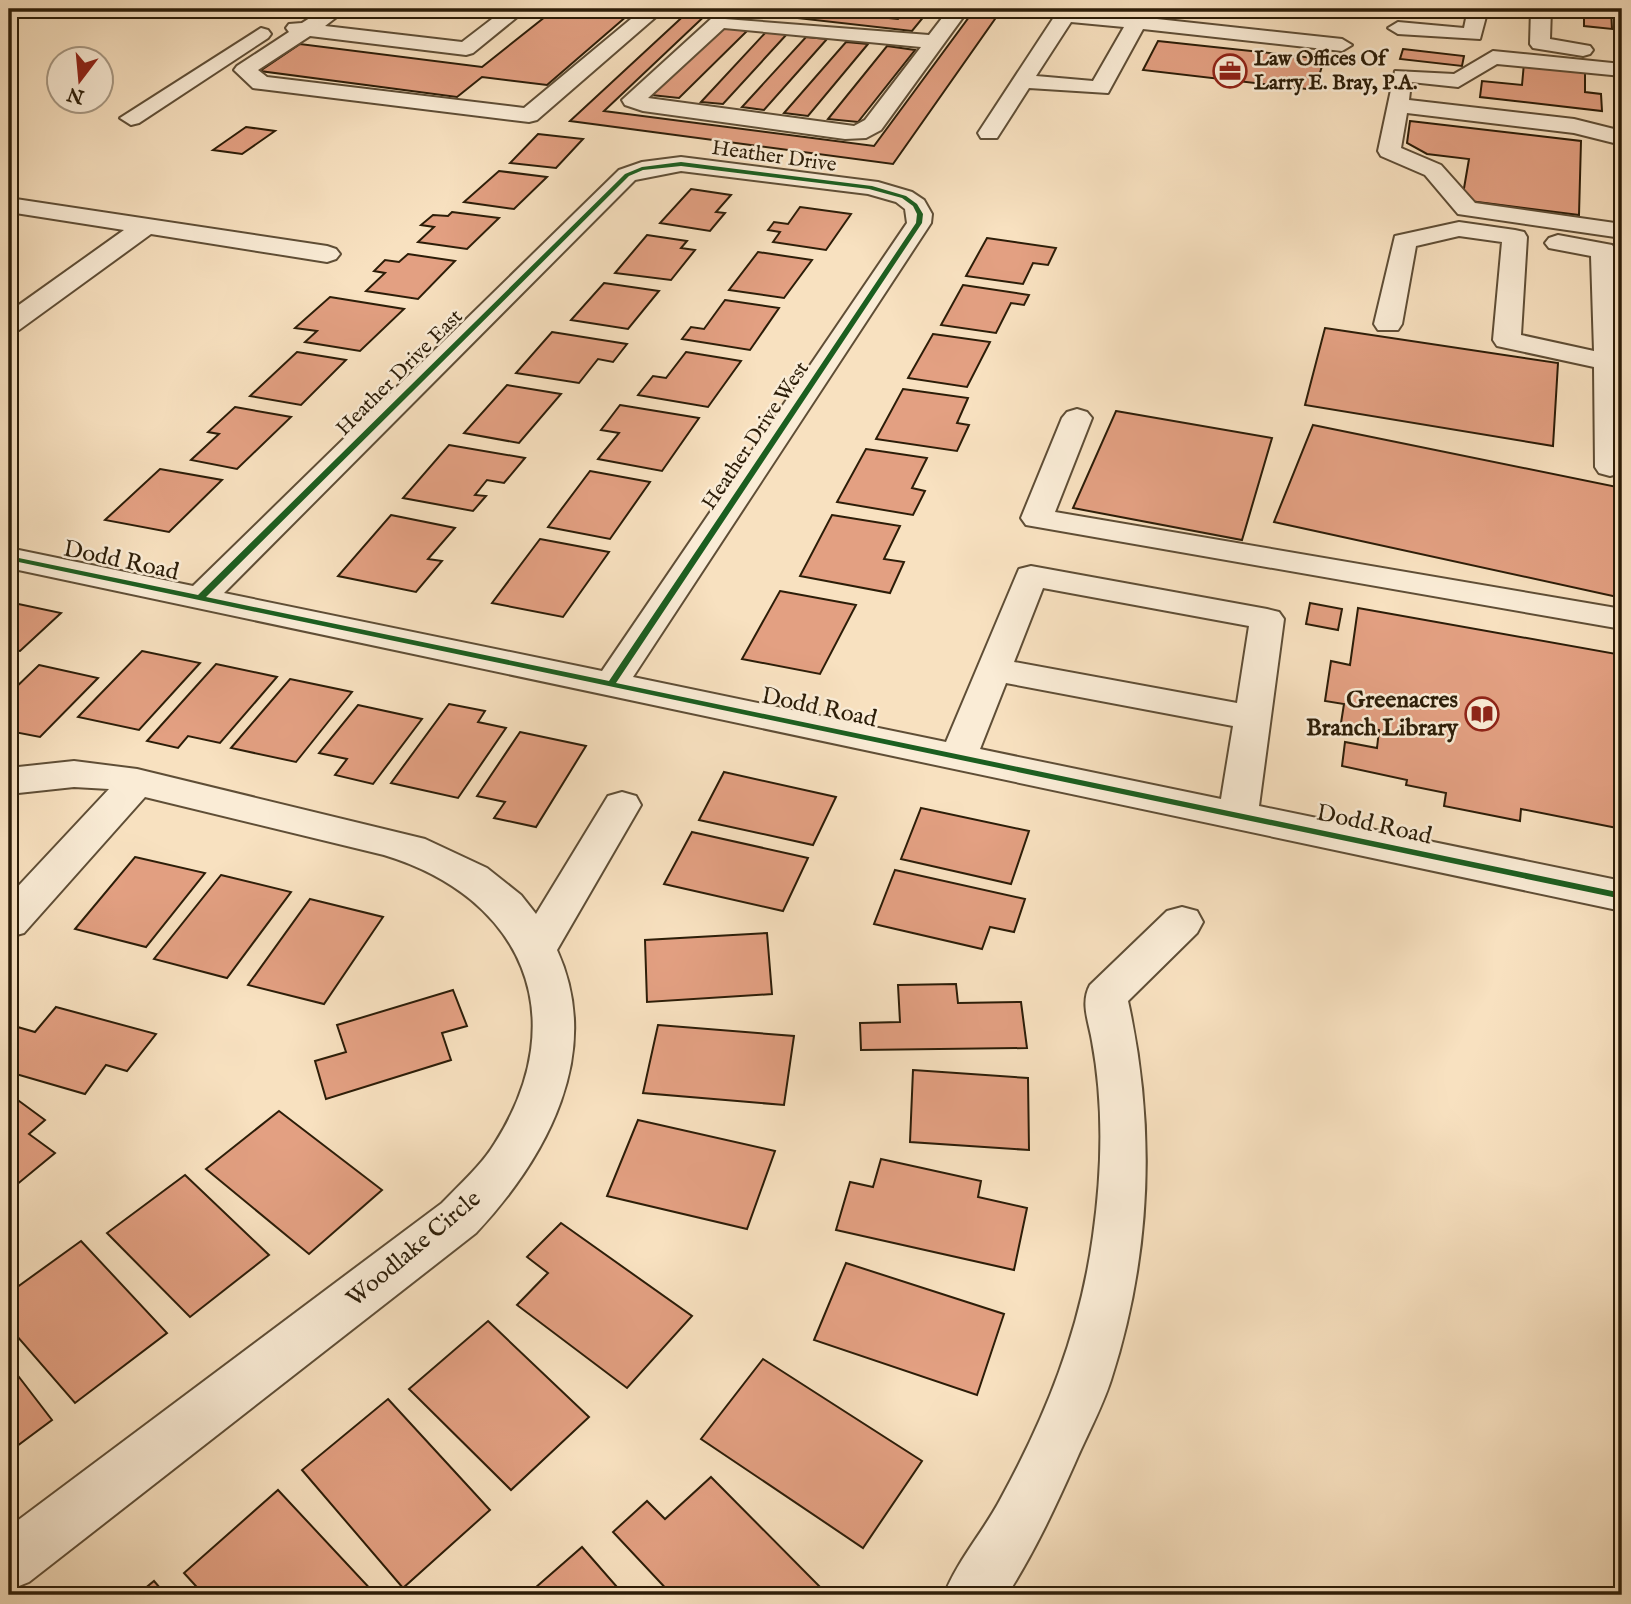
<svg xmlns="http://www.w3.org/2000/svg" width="1631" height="1604" font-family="'IM FELL English',serif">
  <rect width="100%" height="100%" fill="#f8e1c0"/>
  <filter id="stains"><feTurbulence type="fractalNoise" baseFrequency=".00286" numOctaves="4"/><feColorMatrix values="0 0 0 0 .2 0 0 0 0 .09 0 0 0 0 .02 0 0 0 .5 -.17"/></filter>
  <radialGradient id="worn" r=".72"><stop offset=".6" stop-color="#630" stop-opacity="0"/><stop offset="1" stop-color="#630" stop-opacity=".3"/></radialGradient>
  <g fill="#e3a082" stroke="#2c1d08" stroke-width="2">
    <polygon points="555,9 635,9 547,85 482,77 457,97 260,71 300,44 482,67"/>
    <polygon points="691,9 712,9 604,111 874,146 975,9 1002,9 893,164 570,121"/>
    <polygon points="717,9 801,9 898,19 907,9 930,9 912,31"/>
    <polygon points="1301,9 1367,9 1364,17"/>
    <polygon points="1403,9 1467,9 1465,18 1402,13"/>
    <polygon points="1584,9 1611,9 1612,29 1584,26"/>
    <polygon points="722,27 748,30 679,98 651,95"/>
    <polygon points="766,32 787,34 723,104 701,102"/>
    <polygon points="806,37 827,39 764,110 742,107"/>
    <polygon points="1158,41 1324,59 1315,90 1143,70"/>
    <polygon points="846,42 868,44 808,116 784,113"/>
    <polygon points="887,46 915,50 858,122 828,119"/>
    <polygon points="1403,49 1464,56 1462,66 1400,59"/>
    <polygon points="1524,63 1585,70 1585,92 1601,94 1602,111 1480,97 1482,81 1522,85"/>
    <polygon points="1410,121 1581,141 1579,215 1462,200 1469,159 1427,154 1407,143"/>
    <polygon points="246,127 275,131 242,154 213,150"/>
    <polygon points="538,134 583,139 556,168 510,163"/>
    <polygon points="499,171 547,177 514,209 464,202"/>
    <polygon points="691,189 731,195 716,212 725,213 710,231 660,223"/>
    <polygon points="800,207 851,214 826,250 773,242 780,232 768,230 774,222 788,224"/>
    <polygon points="452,212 499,218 467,249 418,242 434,227 421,225 433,215 448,216"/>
    <polygon points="647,235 687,241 681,248 695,250 671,280 615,273"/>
    <polygon points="987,238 1056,248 1048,265 1033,263 1023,284 966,276"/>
    <polygon points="758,252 812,260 784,298 729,290"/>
    <polygon points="408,254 455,261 418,299 366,291 385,273 374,271 385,260 399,262"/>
    <polygon points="604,283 659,291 628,329 571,320"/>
    <polygon points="963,285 1029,295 1024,305 1011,303 996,333 941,325"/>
    <polygon points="330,297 404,309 360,351 305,342 317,331 295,328"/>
    <polygon points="725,300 779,308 750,350 682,339 691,327 704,329"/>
    <polygon points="1325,328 1558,363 1553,446 1305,405"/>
    <polygon points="552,332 627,344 613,362 598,359 579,383 516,373"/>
    <polygon points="933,334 990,342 967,387 908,378"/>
    <polygon points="297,352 346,360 301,405 250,396"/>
    <polygon points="686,352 741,361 708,407 638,395 653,376 666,378"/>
    <polygon points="507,385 561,394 519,443 464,433"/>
    <polygon points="903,389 968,398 957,423 969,425 957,451 876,439"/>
    <polygon points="620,405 699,418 662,471 598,459 619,433 601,430"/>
    <polygon points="235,407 291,417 237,469 191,460 219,434 208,432"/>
    <polygon points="1116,411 1272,438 1242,540 1073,508"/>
    <polygon points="1313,425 1622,488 1622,598 1274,522"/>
    <polygon points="449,445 525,458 504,483 487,480 475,495 486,496 473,511 403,498"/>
    <polygon points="866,449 927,458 912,488 925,491 913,515 837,502"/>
    <polygon points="160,469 222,480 169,532 105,520"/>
    <polygon points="590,471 650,482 610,539 548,527"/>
    <polygon points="391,515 455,528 428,559 442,561 416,592 338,576"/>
    <polygon points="832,515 900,526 884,559 904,562 890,593 800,576"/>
    <polygon points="540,539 609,552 563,617 492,603"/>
    <polygon points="780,591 856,605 820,674 742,659"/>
    <polygon points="9,602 61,613 20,651 9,649"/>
    <polygon points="1310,603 1342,609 1338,630 1306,624"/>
    <polygon points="1358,608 1622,655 1622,829 1521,809 1520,821 1444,806 1446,793 1406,785 1407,780 1342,766 1345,742 1377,748 1379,730 1341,723 1344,704 1325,701 1331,661 1350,665"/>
    <polygon points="142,651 200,663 139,730 78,717"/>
    <polygon points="216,664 277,677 220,743 188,736 178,748 147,741"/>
    <polygon points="39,665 98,678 40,737 9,731 9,724 17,716 9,714 9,694"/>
    <polygon points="290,679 352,692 296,762 231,748"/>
    <polygon points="449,704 485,711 478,722 506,728 458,798 391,783"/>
    <polygon points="358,705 422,719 373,784 335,775 347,759 319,753"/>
    <polygon points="520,732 586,746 536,827 494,818 505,802 477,796"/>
    <polygon points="724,772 836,797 813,845 699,820"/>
    <polygon points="921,808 1029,831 1011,884 901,859"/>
    <polygon points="692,832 808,858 783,911 664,884"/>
    <polygon points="135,857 205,873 146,947 75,929"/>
    <polygon points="895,870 1025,899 1014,932 990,927 982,949 874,924"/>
    <polygon points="221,875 291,892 227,978 154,959"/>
    <polygon points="310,899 383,917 324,1004 248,985"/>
    <polygon points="767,933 772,994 647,1002 645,940"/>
    <polygon points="956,984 958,1003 1021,1002 1027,1048 861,1050 860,1023 900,1022 898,985"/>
    <polygon points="453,990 467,1026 442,1033 451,1060 326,1099 315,1061 346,1052 337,1025"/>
    <polygon points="56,1007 156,1034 127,1071 106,1065 85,1094 9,1072 9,1032 14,1026 35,1032"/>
    <polygon points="658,1025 794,1036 784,1105 643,1093"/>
    <polygon points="913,1070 1028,1078 1029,1150 910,1142"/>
    <polygon points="15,1098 45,1120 29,1134 55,1153 9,1191 9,1103"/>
    <polygon points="279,1111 382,1190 309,1254 206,1169"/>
    <polygon points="638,1120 775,1151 747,1229 607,1196"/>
    <polygon points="881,1159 981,1181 978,1197 1027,1208 1014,1270 836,1230 850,1182 873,1187"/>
    <polygon points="185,1175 269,1255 190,1317 107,1233"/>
    <polygon points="561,1223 692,1316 627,1388 517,1305 548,1273 527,1257"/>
    <polygon points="81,1241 167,1333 75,1403 9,1327 9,1293"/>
    <polygon points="846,1263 1004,1314 977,1395 814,1340"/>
    <polygon points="488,1321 589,1417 511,1490 409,1389"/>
    <polygon points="763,1359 922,1461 863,1548 701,1439"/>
    <polygon points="9,1364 52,1420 9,1452"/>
    <polygon points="388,1399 490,1510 403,1588 302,1470"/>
    <polygon points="711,1477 827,1594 826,1595 672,1595 613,1532 647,1501 665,1519"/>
    <polygon points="278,1490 376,1595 204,1595 184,1573"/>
    <polygon points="582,1547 624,1595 527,1595"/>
    <polygon points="154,1581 166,1595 137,1595"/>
  </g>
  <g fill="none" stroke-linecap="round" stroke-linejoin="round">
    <defs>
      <g id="minor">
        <polygon points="324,9 347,9 325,26 462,42 505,9 527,9 473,53 466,55 310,36 258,70 267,77 524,108 643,9 665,9 537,120 529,122 261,89 253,88 234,70 237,66 289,32 286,28 289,24 302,23"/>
        <path d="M949 9H969L881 130 866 138 845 139 643 111 625 105 622 100 712 18 929 35ZM724 28 921 47 865 120 854 126 648 98Z"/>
        <path d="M1065 9 1342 39 1352 45 1342 51 1143 29 1108 93 1029 88 997 138H981L978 133 1058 11ZM1071 22 1124 27 1093 81 1036 76Z"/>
        <polygon points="1468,9 1488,9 1480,39 1398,34 1388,28 1398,22 1464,28"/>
        <polygon points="1531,9 1551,9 1550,39 1590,46 1593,50 1590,54 1583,56 1533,48 1530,44"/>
        <polygon points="261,28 268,30 271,34 268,38 139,123 131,125 120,118"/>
        <polygon points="1493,51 1622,64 1622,76 1497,64 1458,87 1411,82 1409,100 1574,119 1622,131 1622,145 1574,133 1407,113 1401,148 1441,165 1475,203 1622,224 1622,238 1458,214 1425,175 1381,156 1378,151 1395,71 1454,74"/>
        <path d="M681 157 878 182 912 192 924 200 932 214 931 223 633 677 946 742 1019 569 1031 566 1267 609 1279 612 1284 619 1259 806 1622 881V911L9 568V548L193 586 619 170 642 162ZM681 171 868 194 896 202 905 209 907 223 602 671 224 593 635 180ZM1043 588 1249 626 1237 703 1014 662ZM1006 683 1233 726 1221 799 980 749Z"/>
        <polygon points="9,198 327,246 336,249 340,254 336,259 327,262 151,234 19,330 9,332 9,312 124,230 9,212"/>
        <polygon points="1459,222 1515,230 1524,232 1527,237 1521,335 1594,351 1591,256 1549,248 1545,243 1549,238 1558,235 1612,245 1616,250 1622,356 1621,473 1610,476 1599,473 1595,467 1594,367 1497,346 1493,340 1502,242 1459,236 1416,246 1402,324 1398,330 1378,330 1374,324 1395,236"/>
        <polygon points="1077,409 1087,412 1092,418 1055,512 1622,609 1622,629 1026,525 1021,518 1062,418 1067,412"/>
        <path d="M74 761 137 769 425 839 487 868 521 895 536 914 608 796 622 792 636 796 641 805 557 950C604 1053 547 1157 476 1233L29 1582 9 1590V1527L442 1203C460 1184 481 1166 495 1143 575 1017 523 897 384 855L145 797 24 933 9 937V896L109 789 74 787 9 794V768Z"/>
        <path d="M1182 907 1197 911 1203 922 1197 933 1128 1001C1156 1128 1151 1256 1111 1380 1102 1408 1087 1435 1075 1463 1055 1508 1034 1553 1007 1595H944C957 1561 983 1532 1000 1500 1046 1416 1080 1331 1093 1236 1102 1173 1104 1105 1092 1041 1089 1022 1080 1003 1090 985L1167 911Z"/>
      </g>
    </defs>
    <use href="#minor" stroke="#5f4e36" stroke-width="4"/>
    <use href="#minor" fill="#faecd6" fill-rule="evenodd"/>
    <defs>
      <path id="cycleway" d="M681 162 872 186 906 196 917 204 923 214 922 223 616 683 1622 893V899L9 560V556L198 595 625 174 642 167ZM681 166 869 189 902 198 913 206 917 214 916 223 609 681 206 597 629 176 643 170Z"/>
    </defs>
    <use href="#cycleway" stroke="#faecd6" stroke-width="4"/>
    <use href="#cycleway" fill="#1b5e20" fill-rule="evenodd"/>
  </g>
  <defs>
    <symbol id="office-ring" viewBox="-11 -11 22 22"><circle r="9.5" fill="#faecd6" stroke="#8f2418" stroke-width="1.5"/><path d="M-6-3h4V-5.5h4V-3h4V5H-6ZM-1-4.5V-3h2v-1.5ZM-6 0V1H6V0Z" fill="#8f2418"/></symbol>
    <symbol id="library-ring" viewBox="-11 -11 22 22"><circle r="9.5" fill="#faecd6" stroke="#8f2418" stroke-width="1.5"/><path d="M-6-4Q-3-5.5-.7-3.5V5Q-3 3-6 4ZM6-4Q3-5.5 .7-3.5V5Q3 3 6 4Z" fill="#8f2418"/></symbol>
  </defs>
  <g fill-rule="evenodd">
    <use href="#office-ring" x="1211" y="52" width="38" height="38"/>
    <use href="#library-ring" x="1463" y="695" width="38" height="38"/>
  </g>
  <g text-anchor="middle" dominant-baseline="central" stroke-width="5" stroke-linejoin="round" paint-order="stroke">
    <g font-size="21" font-weight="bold" fill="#2c1d08" stroke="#faecd6" text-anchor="start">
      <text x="1254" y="59">Law Offices Of<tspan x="1254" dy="24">Larry E. Bray, P.A.</tspan></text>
    </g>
    <g font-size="21" fill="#2c1d08" stroke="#faecd6">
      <text transform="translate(774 157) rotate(8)">Heather Drive</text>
      <text transform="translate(400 373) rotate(-45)">Heather Drive East</text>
      <text transform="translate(756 436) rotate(-56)">Heather Drive West</text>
    </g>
    <g font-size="24" fill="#2c1d08" stroke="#faecd6">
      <text transform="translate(121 561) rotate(12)">Dodd Road</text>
      <text transform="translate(819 708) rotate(12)">Dodd Road</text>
      <text transform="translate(1374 825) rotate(12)">Dodd Road</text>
      <text transform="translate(414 1249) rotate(-40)">Woodlake Circle</text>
    </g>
    <g font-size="24" font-weight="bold" fill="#2c1d08" stroke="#faecd6" text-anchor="end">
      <text x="1458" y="700">Greenacres<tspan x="1458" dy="28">Branch Library</tspan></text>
    </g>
  </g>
  <rect width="1631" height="1604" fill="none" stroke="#f8e1c0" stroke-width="35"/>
  <rect x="10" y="10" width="1610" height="1583" fill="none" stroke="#2c1d08" stroke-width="3.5"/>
  <rect x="18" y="18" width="1596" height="1569" fill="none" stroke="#2c1d08" stroke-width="2"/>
  <g transform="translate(80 80) rotate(196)"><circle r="33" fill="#faecd6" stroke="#a89984" stroke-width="2"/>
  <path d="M0-5L12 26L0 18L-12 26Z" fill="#8f2418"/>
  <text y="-10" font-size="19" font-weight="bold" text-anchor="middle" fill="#2c1d08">N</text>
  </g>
  <rect width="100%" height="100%" filter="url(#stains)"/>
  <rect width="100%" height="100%" fill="url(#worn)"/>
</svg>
